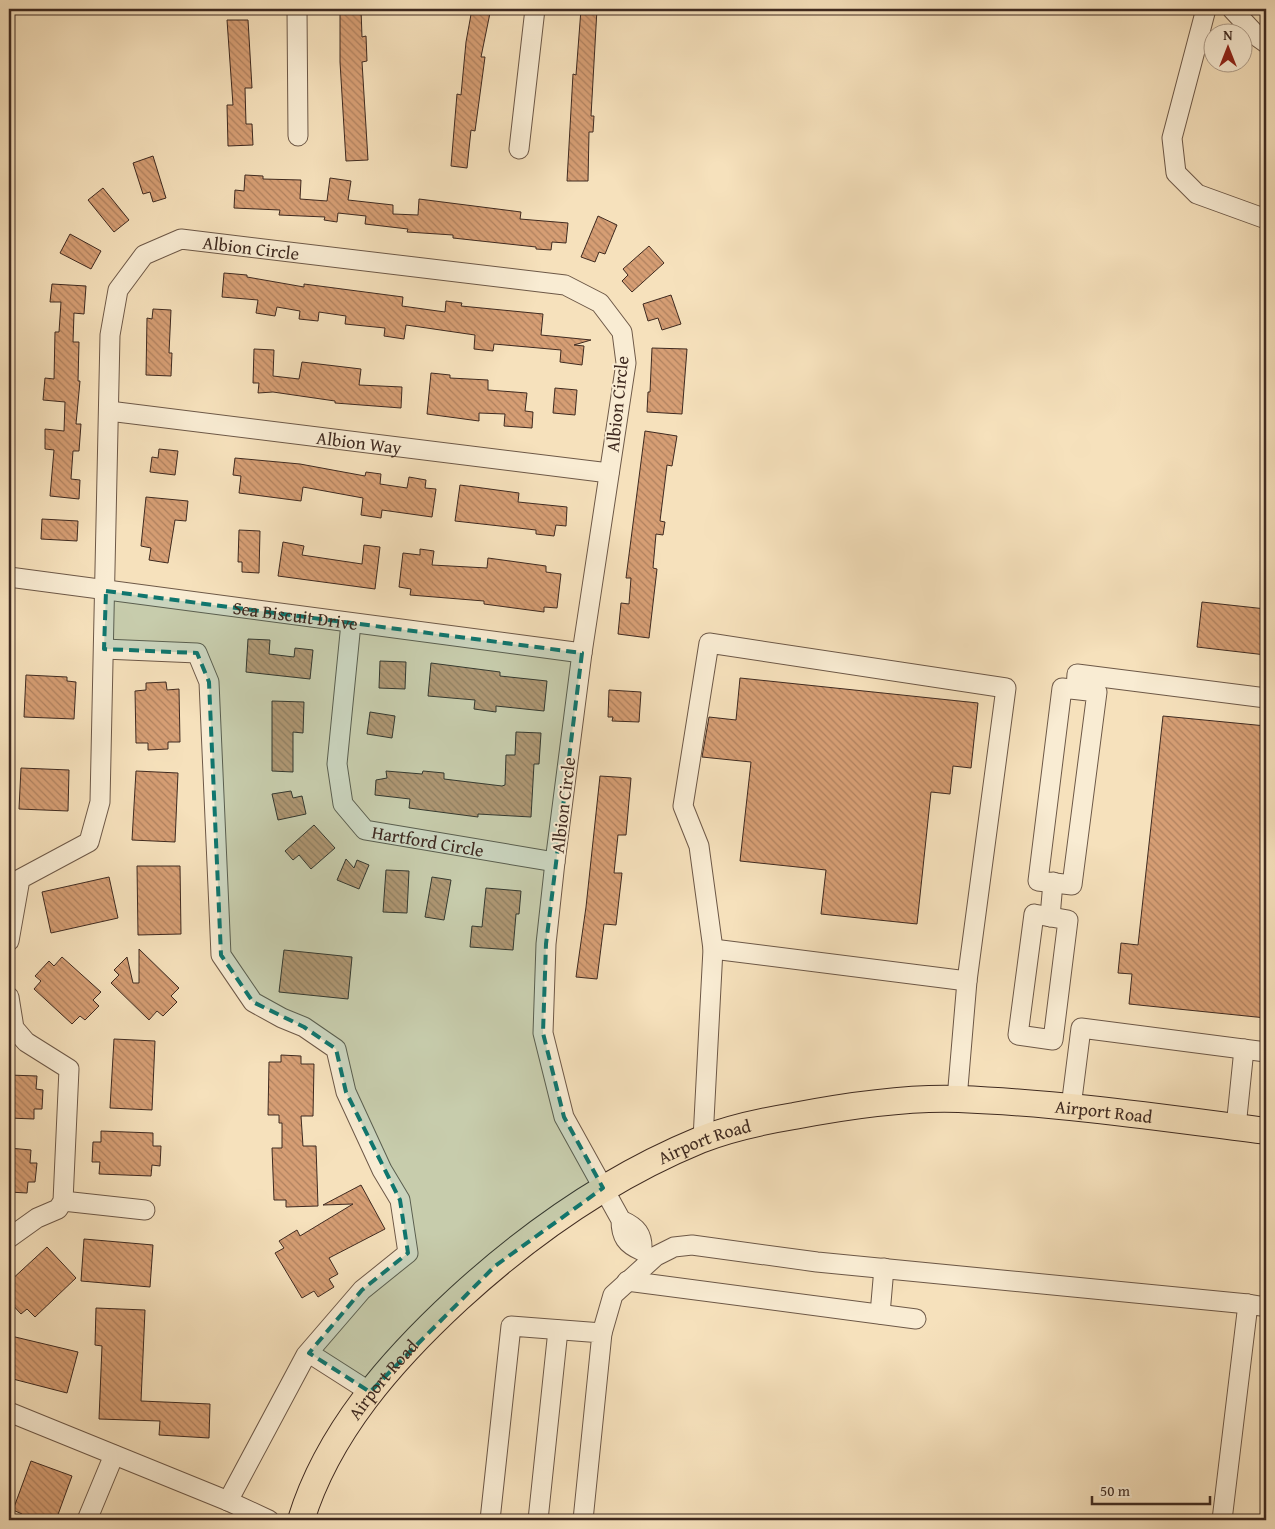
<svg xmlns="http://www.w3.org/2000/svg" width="1275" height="1529" font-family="'Gentium Book Plus',serif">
  <defs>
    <pattern id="building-back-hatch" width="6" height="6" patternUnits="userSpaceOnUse" patternTransform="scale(1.25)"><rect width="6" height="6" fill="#d69e74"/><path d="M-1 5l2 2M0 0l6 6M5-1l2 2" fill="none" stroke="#af815f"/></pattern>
  </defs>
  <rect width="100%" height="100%" fill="#f6e1bc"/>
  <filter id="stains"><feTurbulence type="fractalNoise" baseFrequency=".004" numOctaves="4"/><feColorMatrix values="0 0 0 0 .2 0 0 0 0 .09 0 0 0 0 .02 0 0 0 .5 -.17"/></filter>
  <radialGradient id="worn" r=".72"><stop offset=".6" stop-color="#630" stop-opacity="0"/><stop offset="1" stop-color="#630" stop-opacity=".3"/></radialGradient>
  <g fill="url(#building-back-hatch)" stroke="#3f2a20">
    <polygon points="340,9 361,9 362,37 366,36 367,61 362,62 368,160 346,161 340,62"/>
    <polygon points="472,9 490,13 481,57 485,57 475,131 471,130 467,168 451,166 457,94 461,95 466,42"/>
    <polygon points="581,9 597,9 591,116 594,116 593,132 589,132 588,181 567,181 573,74 576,75"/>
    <polygon points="227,20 248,20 252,88 245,88 246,124 252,124 253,145 228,146 227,105 233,105"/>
    <polygon points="153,156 166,198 153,202 150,192 143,194 133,163"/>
    <polygon points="245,175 263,176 263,179 301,180 300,199 327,201 330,178 351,181 348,200 393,205 393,214 418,215 419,199 521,212 520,219 568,223 566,243 552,242 551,250 536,249 536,247 453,238 453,235 407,232 408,229 365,224 366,216 338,213 337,222 324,220 325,217 279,215 280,210 234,208 235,190 244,191"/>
    <polygon points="103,188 129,220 114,232 88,200"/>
    <polygon points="598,216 617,225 605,254 599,252 595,262 581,257"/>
    <polygon points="70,234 101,251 91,269 60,253"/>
    <polygon points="649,246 664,263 632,292 622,281 628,275 623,269"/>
    <polygon points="224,273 247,275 247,277 304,287 304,284 403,297 402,306 445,312 446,301 462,303 461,306 543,314 541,335 591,340 574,345 584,346 582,365 560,362 561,350 494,344 493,351 474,349 475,335 406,325 404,339 384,336 385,328 345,324 346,316 319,312 318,321 299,319 300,311 277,307 275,316 256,313 258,300 222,297"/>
    <polygon points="52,284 86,286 84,314 74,313 73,342 79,342 78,381 80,381 76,424 81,424 79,451 73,451 71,479 80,480 79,499 50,496 54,450 45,449 45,429 64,431 65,402 43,400 45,378 54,379 55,332 59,332 61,302 50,302"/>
    <polygon points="671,295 681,324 662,330 658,318 648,321 643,304"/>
    <polygon points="153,309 171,310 169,353 172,353 171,376 146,375 147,318 152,319"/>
    <polygon points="652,348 687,349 682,414 647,412 648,392 650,392"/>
    <polygon points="254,349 274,350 273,376 299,379 302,362 361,369 359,385 402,387 401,408 335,403 335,401 273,392 258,393 259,383 253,383"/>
    <polygon points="431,373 450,375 450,378 488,380 488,390 527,393 525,411 533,412 532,428 504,426 505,414 479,413 479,421 427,414"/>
    <polygon points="555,388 577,390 575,415 553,413"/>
    <polygon points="645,431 677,436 672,466 667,465 660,521 665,522 663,535 656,534 653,568 657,569 649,638 618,634 621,603 629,604 631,578 626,578"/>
    <polygon points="159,449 178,451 175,475 150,472 152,457 158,458"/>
    <polygon points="235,458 300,464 365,476 366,472 381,474 380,484 407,488 409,477 426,480 425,488 436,489 432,517 382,510 381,518 361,515 363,498 303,487 301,501 239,493 241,476 233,475"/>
    <polygon points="460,485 519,493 518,502 567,507 566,526 556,525 554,536 536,534 536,530 455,521"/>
    <polygon points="146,497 188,501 186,521 175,520 168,563 149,560 151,548 141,546"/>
    <polygon points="42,519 78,521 77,541 41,539"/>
    <polygon points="239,530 260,531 259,573 242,572 242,562 238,562"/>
    <polygon points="283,542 304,546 302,555 362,564 364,545 380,547 375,589 278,576"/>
    <polygon points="420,549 434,551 432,565 487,568 488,558 546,566 546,572 561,574 557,608 544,607 544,612 484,604 484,601 410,595 411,589 399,587 403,553 420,555"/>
    <polygon points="1202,602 1266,609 1266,655 1197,647"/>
    <polygon points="248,639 270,640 269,654 294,657 295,648 313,650 310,679 246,672"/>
    <polygon points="380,661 406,662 405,689 379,688"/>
    <polygon points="431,663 500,672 500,676 547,681 544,711 496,706 496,712 474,709 475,700 428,696"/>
    <polygon points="26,675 67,677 67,681 76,682 74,719 24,717"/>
    <polygon points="740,678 978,703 971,768 953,766 950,794 931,792 917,924 821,914 826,870 740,861 751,762 702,757 709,717 736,720"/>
    <polygon points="166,682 167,690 179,689 180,742 168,742 168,749 148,750 148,743 136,743 135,691 146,690 146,683"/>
    <polygon points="609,690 641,692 639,722 612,721 613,717 608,717"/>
    <polygon points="272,701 304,702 303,733 293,732 293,772 272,771"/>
    <polygon points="370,712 395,716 392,738 367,734"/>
    <polygon points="1163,716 1266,726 1266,1018 1129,1004 1132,974 1118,973 1121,943 1138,945"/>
    <polygon points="516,732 541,733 539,764 534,764 531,817 478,814 478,817 409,808 410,799 375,795 376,780 387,778 386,771 422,774 423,771 444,773 444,779 502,786 505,785 506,755 515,755"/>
    <polygon points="21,768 69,770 68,811 19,809"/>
    <polygon points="136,771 178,773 175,842 132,840"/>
    <polygon points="600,776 631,778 626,835 618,835 614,873 622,873 616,925 604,924 597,979 576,977 586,907"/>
    <polygon points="291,791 293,798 302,796 306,814 278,820 272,794"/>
    <polygon points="314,825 335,848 311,869 299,855 293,860 285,851"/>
    <polygon points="346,859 354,868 357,860 369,865 359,889 337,880"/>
    <polygon points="137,866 180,866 181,934 138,935"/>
    <polygon points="386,870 409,871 407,913 383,912"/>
    <polygon points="109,877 118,918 51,933 42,892"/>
    <polygon points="432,877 451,880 444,920 425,917"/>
    <polygon points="486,888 521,891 519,914 516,914 513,950 470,947 472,926 482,927"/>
    <polygon points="139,949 179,988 171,996 177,1002 163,1016 157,1011 149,1020 111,983 119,975 114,970 127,957 133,983 139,983"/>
    <polygon points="284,950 352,957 348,999 279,992"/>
    <polygon points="62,957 101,992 93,1000 99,1006 85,1020 80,1016 72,1024 34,989 41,981 35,976 49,961 54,966"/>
    <polygon points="114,1039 155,1041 152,1110 110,1108"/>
    <polygon points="281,1055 301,1056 301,1064 314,1064 313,1116 301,1116 303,1146 316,1146 318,1206 286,1207 286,1200 274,1200 272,1148 282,1148 282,1123 279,1123 279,1115 268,1115 269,1062 281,1062"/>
    <polygon points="9,1075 37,1076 36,1089 43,1090 42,1109 34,1109 34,1119 9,1118"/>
    <polygon points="101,1131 153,1133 153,1146 161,1146 160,1166 152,1165 151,1176 99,1174 100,1162 92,1162 93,1142 101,1142"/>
    <polygon points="9,1148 31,1150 30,1163 37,1163 35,1182 28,1182 27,1193 9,1192"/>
    <polygon points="361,1185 385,1229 329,1258 338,1274 329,1279 334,1287 318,1297 314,1291 302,1298 275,1253 284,1248 279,1241 297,1230 300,1236 353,1204 323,1205"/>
    <polygon points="84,1239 153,1245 150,1287 81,1281"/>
    <polygon points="47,1247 76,1278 35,1317 27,1309 21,1314 9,1301 9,1282"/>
    <polygon points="96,1308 145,1310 141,1401 210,1404 209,1438 159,1435 160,1421 99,1419 102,1346 95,1345"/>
    <polygon points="11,1336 78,1352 67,1393 9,1378 9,1346"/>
    <polygon points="31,1461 72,1476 56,1520 20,1520 22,1514 13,1510"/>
  </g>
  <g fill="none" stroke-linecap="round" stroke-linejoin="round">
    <defs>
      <g id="minor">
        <polyline points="297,9 298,136"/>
        <polyline points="1206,9 1172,138 1176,173 1197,194 1266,219"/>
        <polyline points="1232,9 1259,38 1266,43"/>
        <polyline points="519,149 535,9"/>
        <path id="s1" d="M109 411 609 473"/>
        <path id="s2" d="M9 577 582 653"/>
        <path id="s3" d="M351 623 337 764 343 804 365 830 555 862"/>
        <polyline points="104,649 197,653 209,682 221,955 253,1002 282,1018 304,1027 336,1049 346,1092 382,1170 400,1200 408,1253 362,1290 306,1355 228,1501"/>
        <polygon points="1062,688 1097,692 1072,885 1038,881"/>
        <polyline points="1076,689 1077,674 1266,698"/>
        <polygon points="1034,914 1068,920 1053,1040 1018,1035"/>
        <polyline points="1050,917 1053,882"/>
        <path id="s4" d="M9 941 20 879 89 842 100 802 110 335 118 290 144 255 181 239 565 285 600 303 622 332 626 363 582 653 555 862 546 944 543 1033 564 1117 621 1220C621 1237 626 1244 642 1251 643 1234 637 1227 621 1220"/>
        <polyline points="713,949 967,981"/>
        <polyline points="9,997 14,1028 26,1042 69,1069 63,1201 58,1209 37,1218 9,1238"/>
        <polyline points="1071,1107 1081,1028 1266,1052"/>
        <polyline points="1236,1127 1244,1049"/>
        <polyline points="703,1139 713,949 699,846 683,806 709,643 1006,688 967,981 957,1099"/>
        <polyline points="63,1201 145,1210"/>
        <polyline points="627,1281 916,1319"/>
        <polyline points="880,1314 884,1268"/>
        <polyline points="602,1333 613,1295 656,1256 674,1247 692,1245 817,1262 1248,1304"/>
        <polyline points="309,1353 370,1392"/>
        <polyline points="9,1412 228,1501 269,1520"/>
        <polyline points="87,1520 114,1455"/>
        <polyline points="490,1520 511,1326 602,1333 583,1520"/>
        <polyline points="538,1520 558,1330"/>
        <polyline points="1222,1520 1248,1304 1266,1307"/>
      </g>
      <g id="highway">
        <path id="s5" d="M301 1520C328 1432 392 1360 458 1299 530 1233 610 1177 700 1140 730 1128 764 1121 794 1116 846 1106 906 1097 959 1099 1062 1103 1164 1118 1266 1131"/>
      </g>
    </defs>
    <use href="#minor" stroke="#6d5847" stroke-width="21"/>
    <use href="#highway" stroke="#3f2a20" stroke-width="28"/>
    <use href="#minor" stroke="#f9ecd3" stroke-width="19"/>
    <use href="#highway" stroke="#f6e1bc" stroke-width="26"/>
  </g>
  <path fill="#0f766e" fill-opacity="0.2" stroke="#0f766e" stroke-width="4" stroke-dasharray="10 6" stroke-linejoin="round" d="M106 591 582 653 546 944 543 1033 564 1117 603 1188 495 1266 370 1392 309 1353 362 1290 408 1253 400 1200 346 1092 336 1049 304 1027 253 1002 221 955 209 682 197 653 104 649Z"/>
  <g text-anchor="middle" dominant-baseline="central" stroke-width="4" stroke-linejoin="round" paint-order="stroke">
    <g font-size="18" fill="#3f2a20" stroke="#f9ecd3">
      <text stroke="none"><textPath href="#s4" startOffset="850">Albion Circle</textPath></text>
      <text transform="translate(617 404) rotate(-84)">Albion Circle</text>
      <text stroke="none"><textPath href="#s1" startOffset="252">Albion Way</textPath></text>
      <text stroke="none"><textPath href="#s2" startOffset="289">Sea Biscuit Drive</textPath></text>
      <text transform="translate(563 805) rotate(-83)">Albion Circle</text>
      <text stroke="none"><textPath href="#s3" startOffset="280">Hartford Circle</textPath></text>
      <text stroke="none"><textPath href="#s5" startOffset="974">Airport Road</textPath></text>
      <text stroke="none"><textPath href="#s5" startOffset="569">Airport Road</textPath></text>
      <text stroke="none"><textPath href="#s5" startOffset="164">Airport Road</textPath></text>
    </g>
  </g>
  <rect width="1275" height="1529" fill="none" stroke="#f6e1bc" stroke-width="30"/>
  <rect x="10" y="10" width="1255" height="1509" fill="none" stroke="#3f2a20" stroke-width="2.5"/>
  <rect x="15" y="15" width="1245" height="1499" fill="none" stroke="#3f2a20"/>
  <g transform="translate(1228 48)"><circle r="24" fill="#f9ecd3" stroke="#af9e8b"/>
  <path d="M0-4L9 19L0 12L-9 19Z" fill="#8f2418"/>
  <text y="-8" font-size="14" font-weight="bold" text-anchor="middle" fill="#3f2a20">N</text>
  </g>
  <path d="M1092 1496v8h118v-8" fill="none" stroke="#3f2a20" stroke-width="2.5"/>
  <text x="1100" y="1496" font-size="15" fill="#3f2a20" stroke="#f9ecd3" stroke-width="4" paint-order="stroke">50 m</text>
  <rect width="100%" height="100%" filter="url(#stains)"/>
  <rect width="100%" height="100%" fill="url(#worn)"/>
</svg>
